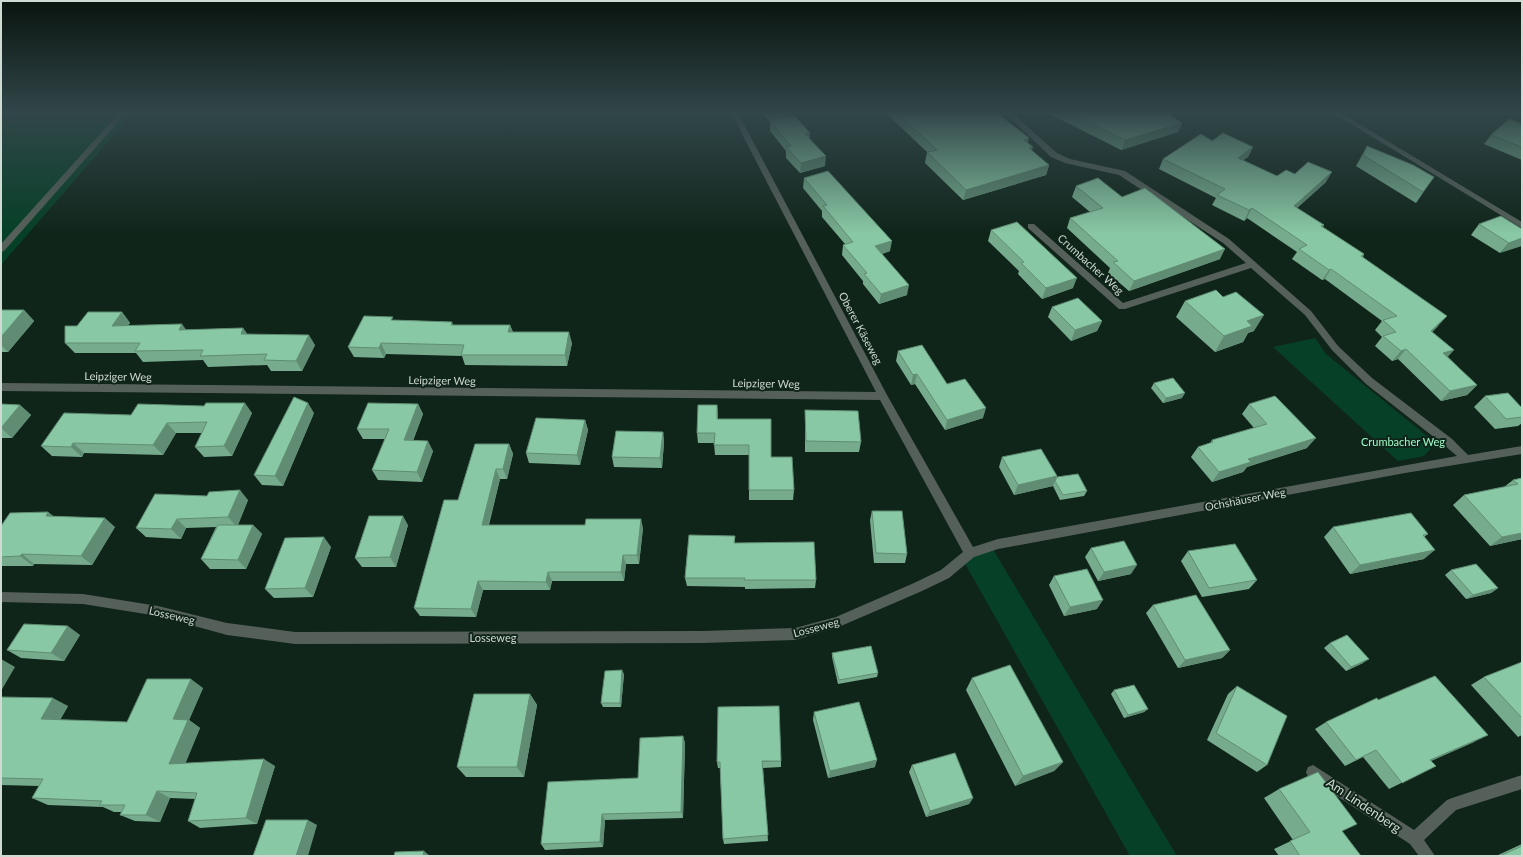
<svg xmlns="http://www.w3.org/2000/svg" width="1523" height="857" font-family="Lato,sans-serif">
  <rect width="100%" height="100%" fill="#10251a"/>
  <g fill="#064027">
    <polygon points="1,113 133,113 1,265 1,126 8,118 1,118"/>
    <polygon points="1315,338 1326,354 1427,436 1431,448 1424,456 1398,461 1273,347"/>
    <polygon points="991,546 1177,856 1130,856 963,560"/>
  </g>
  <g fill="none" stroke-linecap="round" stroke-linejoin="round">
    <g fill="#56605a" fill-rule="evenodd">
      <polygon points="119,113 126,113 4,251 1,252 1,244"/>
      <polygon points="731,113 738,113 887,395 973,547 998,539 1457,456 1444,445 1366,384 1332,350 1305,315 1251,268 1125,309 1119,309 1028,228 1028,224 1034,224 1123,303 1246,263 1223,243 1119,175 1065,163 1051,157 1005,113 1012,113 1057,153 1070,159 1125,171 1229,239 1311,311 1338,346 1372,378 1452,439 1468,455 1522,446 1522,454 1405,473 998,549 974,557 949,578 922,591 841,626 795,640 703,643 295,644 227,635 158,616 83,604 1,602 1,592 83,594 158,606 227,623 295,632 703,631 795,628 836,617 914,583 941,570 963,552 880,400 1,391 1,383 876,392"/>
      <polygon points="1333,113 1341,113 1522,222 1522,228"/>
      <polygon points="1313,765 1414,830 1447,800 1452,798 1522,775 1522,789 1456,810 1424,840 1435,856 1419,856 1410,844 1308,777 1306,772 1308,767"/>
    </g>
  </g>
  <g fill="#76ac8d">
    <polygon points="763,113 798,113 769,121"/>
    <polygon points="886,113 997,113 1029,138 1028,142 1032,151 1049,165 1046,175 963,200 925,163 927,152"/>
    <polygon points="1048,113 1172,113 1171,116 1182,123 1178,132 1121,150"/>
    <polygon points="770,121 810,133 810,139 825,166 800,173 786,158 786,151 770,131"/>
    <polygon points="1522,124 1522,160 1484,144 1491,135"/>
    <polygon points="1212,141 1253,147 1248,157 1243,160 1277,176 1295,174 1326,182 1297,208 1324,225 1323,227 1364,254 1363,257 1438,326 1432,332 1448,357 1477,385 1467,395 1441,401 1398,359 1392,361 1375,346 1382,337 1375,330 1382,321 1325,279 1322,280 1292,259 1297,252 1247,218 1244,221 1212,205 1216,198 1159,169 1163,159"/>
    <polygon points="1367,146 1434,177 1416,203 1356,166 1361,157"/>
    <polygon points="804,178 890,251 882,254 907,295 879,304 863,284 863,281 842,255 843,245 845,244 822,217 822,211 803,188"/>
    <polygon points="1076,186 1122,197 1220,259 1129,291 1108,273 1110,268 1067,228 1070,218 1090,212 1072,197"/>
    <polygon points="1479,224 1522,229 1500,253 1471,235"/>
    <polygon points="991,230 1073,288 1042,299 1018,274 1019,271 988,241"/>
    <polygon points="1185,301 1254,331 1248,333 1243,342 1215,352 1176,317"/>
    <polygon points="1052,307 1102,321 1097,331 1071,341 1048,317"/>
    <polygon points="1,310 24,310 34,321 8,352 1,352"/>
    <polygon points="122,312 130,323 128,325 186,330 243,328 247,334 315,345 302,371 271,371 267,365 208,367 203,360 143,362 136,353 75,353 65,343 77,326"/>
    <polygon points="394,320 452,322 453,325 510,325 513,332 572,343 567,366 465,365 462,356 386,354 384,358 354,357 348,347"/>
    <polygon points="898,351 947,384 983,418 945,430 915,384 911,385 896,361"/>
    <polygon points="1154,383 1182,398 1163,403 1151,388"/>
    <polygon points="1485,396 1522,408 1522,423 1518,426 1495,429 1474,407"/>
    <polygon points="1,404 20,405 31,415 12,438 1,438"/>
    <polygon points="418,404 423,414 413,441 433,451 422,482 378,480 372,470 385,439 363,439 357,429"/>
    <polygon points="1249,404 1307,448 1247,467 1243,472 1212,482 1191,457 1198,447 1210,443 1212,440 1254,428 1242,414"/>
    <polygon points="717,405 718,419 771,457 794,490 793,500 749,500 749,455 715,455 714,443 698,443 697,433"/>
    <polygon points="805,410 861,442 859,452 805,452"/>
    <polygon points="252,413 232,456 204,457 195,447 202,433 176,433 163,455 84,453 82,457 52,456 41,446 131,415"/>
    <polygon points="314,413 283,486 262,485 254,475"/>
    <polygon points="585,420 588,430 580,465 529,463 526,453"/>
    <polygon points="663,432 664,442 662,468 614,467 612,457"/>
    <polygon points="509,444 513,454 507,479 500,479 489,525 643,528 639,564 626,564 624,581 552,581 550,590 483,590 476,617 420,616 414,608"/>
    <polygon points="1002,457 1057,476 1057,477 1087,491 1084,496 1060,500 1053,486 1014,495 999,467"/>
    <polygon points="1522,478 1522,539 1490,546 1453,505 1464,495 1504,487 1513,480"/>
    <polygon points="248,500 238,525 253,525 262,534 246,569 210,569 201,559 216,527 186,528 181,539 146,537 136,528"/>
    <polygon points="872,511 907,554 905,563 874,563 870,520"/>
    <polygon points="48,512 53,516 115,527 92,565 34,564 33,566 1,566 1,526"/>
    <polygon points="408,525 396,567 362,567 355,558"/>
    <polygon points="1333,527 1428,534 1424,537 1424,559 1350,574 1324,537"/>
    <polygon points="735,536 735,543 816,580 815,588 745,589 745,587 687,586 685,578"/>
    <polygon points="331,547 313,597 274,598 265,589"/>
    <polygon points="1091,548 1131,574 1098,581 1085,557"/>
    <polygon points="1188,551 1257,580 1249,589 1202,597 1181,561"/>
    <polygon points="1451,570 1498,588 1491,593 1466,599 1445,575"/>
    <polygon points="1054,576 1097,609 1064,616 1049,585"/>
    <polygon points="1153,605 1230,650 1222,658 1178,668 1146,613"/>
    <polygon points="80,635 64,661 21,658 7,650"/>
    <polygon points="1330,643 1363,663 1346,671 1324,648"/>
    <polygon points="832,653 878,673 877,677 838,684 832,657"/>
    <polygon points="1522,662 1522,735 1518,737 1471,685 1484,677"/>
    <polygon points="624,674 621,707 603,707 601,703"/>
    <polygon points="972,678 1063,762 1054,771 1015,786 966,690"/>
    <polygon points="1237,686 1267,765 1257,772 1207,740 1228,694"/>
    <polygon points="203,688 189,720 200,728 185,763 275,766 257,824 200,828 188,821 195,799 170,798 160,822 135,821 120,815 122,812 114,812 103,807 48,805 32,798 39,786 1,785 1,697 68,706 60,720 127,722"/>
    <polygon points="1114,690 1148,709 1144,712 1124,718 1111,694"/>
    <polygon points="530,694 537,705 524,777 466,777 457,767"/>
    <polygon points="1378,700 1474,742 1431,761 1436,766 1389,789 1363,757 1345,766 1315,729 1326,722"/>
    <polygon points="814,712 875,767 828,778 813,720"/>
    <polygon points="683,736 685,743 683,818 605,820 603,847 545,850 541,844 638,778"/>
    <polygon points="781,761 781,767 763,768 768,841 724,844 723,839 720,768 718,768 717,762"/>
    <polygon points="912,765 973,798 969,804 926,817 909,772"/>
    <polygon points="1279,789 1342,831 1361,856 1279,856 1274,849 1293,840 1264,798"/>
    <polygon points="1522,844 1522,856 1496,856"/>
  </g>
  <g fill="#608c73">
    <polygon points="769,113 798,113 769,121"/>
    <polygon points="1182,123 1178,132 1121,150 1125,140"/>
    <polygon points="810,133 809,143 805,134"/>
    <polygon points="1029,138 1026,148 1024,140"/>
    <polygon points="1033,147 1030,157 1029,148"/>
    <polygon points="1253,147 1248,157 1233,168 1238,158"/>
    <polygon points="826,156 825,166 800,173 801,163"/>
    <polygon points="1049,165 1046,175 963,200 966,190"/>
    <polygon points="1332,172 1326,182 1288,216 1294,206"/>
    <polygon points="1252,208 1247,218 1244,221 1249,210"/>
    <polygon points="1522,238 1522,246 1500,253 1509,243"/>
    <polygon points="892,241 890,251 873,257 875,246"/>
    <polygon points="1225,249 1220,259 1129,291 1134,281"/>
    <polygon points="1331,269 1325,279 1322,280 1329,270"/>
    <polygon points="1077,278 1073,288 1042,299 1046,288"/>
    <polygon points="909,285 907,295 879,304 881,294"/>
    <polygon points="24,310 34,321 8,352 1,345 1,337"/>
    <polygon points="122,312 130,323 121,336 112,326"/>
    <polygon points="1264,315 1254,331 1248,333 1243,342 1215,352 1224,336 1247,321"/>
    <polygon points="1447,316 1438,326 1423,341 1431,331"/>
    <polygon points="1102,321 1097,331 1071,341 1075,330"/>
    <polygon points="182,324 190,335 179,330"/>
    <polygon points="510,325 514,335 508,332"/>
    <polygon points="243,328 250,338 241,334"/>
    <polygon points="569,332 572,343 567,366 565,355"/>
    <polygon points="309,335 315,345 302,371 296,361"/>
    <polygon points="381,343 386,354 384,358 379,348"/>
    <polygon points="1406,349 1398,359 1392,361 1401,351"/>
    <polygon points="1454,350 1445,360 1443,353"/>
    <polygon points="917,374 915,384 911,385 913,375"/>
    <polygon points="1477,385 1467,395 1441,401 1450,391"/>
    <polygon points="1185,393 1182,398 1163,403 1166,398"/>
    <polygon points="245,403 252,413 232,456 224,446"/>
    <polygon points="308,403 314,413 283,486 275,476"/>
    <polygon points="418,404 423,414 409,450 404,440"/>
    <polygon points="20,405 31,415 12,438 1,428"/>
    <polygon points="717,405 718,415 717,429"/>
    <polygon points="986,408 983,418 945,430 947,420"/>
    <polygon points="585,420 588,430 580,465 577,455"/>
    <polygon points="167,423 176,433 163,455 153,445"/>
    <polygon points="663,432 664,442 662,468 660,458"/>
    <polygon points="1316,438 1307,448 1247,467 1243,472 1212,482 1219,472 1248,459"/>
    <polygon points="428,441 433,451 422,482 417,472"/>
    <polygon points="73,443 84,453 82,457 71,447"/>
    <polygon points="509,444 513,454 507,479 503,469"/>
    <polygon points="496,469 500,479 486,534 482,525"/>
    <polygon points="1057,476 1053,486 1014,495 1018,485"/>
    <polygon points="240,490 248,500 237,527 228,517"/>
    <polygon points="48,512 60,522 46,516"/>
    <polygon points="403,516 408,525 396,567 390,557"/>
    <polygon points="105,518 115,527 92,565 81,556"/>
    <polygon points="177,519 186,528 181,539 171,529"/>
    <polygon points="641,519 643,528 639,564 637,555"/>
    <polygon points="253,525 262,534 246,569 238,560"/>
    <polygon points="1522,533 1522,539 1490,546 1502,537"/>
    <polygon points="324,537 331,547 313,597 305,588"/>
    <polygon points="1435,550 1424,559 1350,574 1360,565"/>
    <polygon points="22,554 34,564 33,566 20,556"/>
    <polygon points="623,555 626,564 624,581 621,572"/>
    <polygon points="1137,565 1131,574 1098,581 1104,572"/>
    <polygon points="548,572 552,581 550,590 546,582"/>
    <polygon points="478,581 483,590 476,617 471,609"/>
    <polygon points="1498,588 1491,593 1466,599 1473,595"/>
    <polygon points="1103,600 1097,609 1064,616 1070,607"/>
    <polygon points="68,626 80,635 64,661 51,653"/>
    <polygon points="1230,650 1222,658 1178,668 1185,660"/>
    <polygon points="1,659 15,667 1,691"/>
    <polygon points="1369,659 1363,663 1346,671 1351,667"/>
    <polygon points="622,670 624,674 621,707 620,703"/>
    <polygon points="191,679 203,688 189,720 200,728 182,772 169,764 173,719"/>
    <polygon points="530,694 537,705 524,777 517,767"/>
    <polygon points="53,698 68,706 56,727 41,719"/>
    <polygon points="1148,709 1144,712 1124,718 1128,715"/>
    <polygon points="1488,735 1474,742 1417,767 1430,760"/>
    <polygon points="683,736 685,743 683,818 681,812"/>
    <polygon points="264,759 275,766 257,824 246,818"/>
    <polygon points="877,760 875,767 828,778 830,771"/>
    <polygon points="1063,762 1054,771 1015,786 1023,776"/>
    <polygon points="157,791 170,798 160,822 146,815"/>
    <polygon points="973,798 969,804 926,817 930,811"/>
    <polygon points="602,814 605,820 603,847 600,842"/>
    <polygon points="308,820 317,825 308,856 296,856"/>
    <polygon points="424,851 430,856 423,856"/>
  </g>
  <g fill="#89c8a4" stroke="#608c73">
    <polygon points="898,113 997,113 1029,138 1024,140 1033,147 1029,148 1049,165 966,190 927,152 937,150"/>
    <polygon points="1070,113 1168,113 1167,113 1182,123 1125,140"/>
    <polygon points="794,115 810,133 805,134 826,156 801,163 786,147 791,146 770,121"/>
    <polygon points="1509,119 1522,124 1522,147 1491,135"/>
    <polygon points="1223,133 1253,147 1238,158 1277,176 1286,170 1295,174 1308,162 1332,172 1294,206 1324,225 1321,226 1364,254 1361,256 1447,316 1431,331 1454,350 1443,353 1477,385 1450,391 1406,349 1401,351 1383,336 1396,332 1383,320 1397,316 1331,269 1329,270 1299,249 1307,245 1252,208 1249,210 1217,195 1225,189 1163,159 1201,134 1212,141"/>
    <polygon points="1367,146 1413,165 1434,177 1423,192 1363,155"/>
    <polygon points="828,171 892,241 875,246 909,285 881,294 864,274 867,273 843,245 853,242 823,206 827,205 804,178"/>
    <polygon points="1098,178 1122,197 1145,188 1225,249 1134,281 1113,262 1118,261 1070,218 1103,208 1076,186"/>
    <polygon points="1501,216 1522,229 1522,238 1509,243 1479,224"/>
    <polygon points="1017,222 1077,278 1046,288 1021,263 1024,262 991,230"/>
    <polygon points="1216,290 1223,297 1236,292 1264,315 1247,321 1252,326 1224,336 1185,301"/>
    <polygon points="1078,298 1102,321 1075,330 1052,307"/>
    <polygon points="1,310 24,310 1,337"/>
    <polygon points="88,312 122,312 112,326 182,324 179,330 243,328 241,334 309,335 296,361 264,360 267,354 200,356 203,350 135,351 140,343 65,343 65,326 77,326"/>
    <polygon points="364,316 393,317 391,320 452,322 451,325 510,325 508,332 569,332 565,355 461,355 464,345 381,343 379,348 348,347"/>
    <polygon points="922,345 947,384 965,379 986,408 947,420 917,374 913,375 898,351"/>
    <polygon points="1173,378 1185,393 1166,398 1154,383"/>
    <polygon points="1508,393 1522,408 1522,417 1506,419 1485,396"/>
    <polygon points="1275,396 1316,438 1248,459 1251,462 1219,472 1198,447 1213,442 1212,440 1267,424 1249,404"/>
    <polygon points="294,397 308,403 275,476 254,475"/>
    <polygon points="206,403 245,403 224,446 195,447 207,422 167,423 153,445 73,443 71,447 41,446 64,413 131,415 138,404 204,406"/>
    <polygon points="368,403 418,404 404,440 428,441 417,472 372,470 389,429 357,429"/>
    <polygon points="1,404 20,405 1,428"/>
    <polygon points="698,405 717,405 717,419 771,419 771,457 792,457 794,490 749,490 749,445 714,445 715,433 697,433"/>
    <polygon points="805,410 858,411 861,442 806,441"/>
    <polygon points="536,418 585,420 577,455 526,453"/>
    <polygon points="616,431 663,432 660,458 612,457"/>
    <polygon points="475,444 509,444 503,469 496,469 482,525 585,525 586,519 641,519 637,555 623,555 621,572 548,572 546,582 478,581 471,609 414,608 444,500 458,500"/>
    <polygon points="1041,449 1057,476 1018,485 1002,457"/>
    <polygon points="1078,474 1087,491 1063,495 1055,481 1057,477"/>
    <polygon points="1522,478 1522,533 1502,537 1464,495 1518,484 1513,480"/>
    <polygon points="240,490 228,517 177,519 171,529 136,528 155,494 207,496 209,492"/>
    <polygon points="872,511 902,511 907,554 876,553"/>
    <polygon points="48,512 46,516 105,518 81,556 22,554 20,556 1,557 1,526 10,513"/>
    <polygon points="1411,513 1428,534 1423,535 1435,550 1360,565 1333,527"/>
    <polygon points="369,516 403,516 390,557 355,558"/>
    <polygon points="218,525 253,525 238,560 201,559"/>
    <polygon points="689,535 735,536 734,543 814,542 816,580 744,580 745,578 685,578"/>
    <polygon points="324,537 305,588 265,589 285,538"/>
    <polygon points="1124,541 1137,565 1104,572 1091,548"/>
    <polygon points="1235,544 1257,580 1209,588 1188,551"/>
    <polygon points="1476,564 1498,588 1473,595 1451,570"/>
    <polygon points="1087,569 1103,600 1070,607 1054,576"/>
    <polygon points="1196,595 1230,650 1185,660 1153,605"/>
    <polygon points="24,624 68,626 51,653 7,650"/>
    <polygon points="1347,635 1369,659 1351,667 1330,643"/>
    <polygon points="871,646 878,673 839,680 832,653"/>
    <polygon points="1522,662 1522,718 1484,677"/>
    <polygon points="1010,665 1063,762 1023,776 972,678"/>
    <polygon points="622,670 620,703 601,703 605,671"/>
    <polygon points="1435,676 1488,735 1430,760 1436,766 1402,783 1376,750 1356,760 1326,722 1377,698 1378,700"/>
    <polygon points="147,679 191,679 173,719 188,720 169,764 264,759 246,818 188,821 197,793 157,791 146,815 120,815 125,805 99,805 102,801 32,798 43,779 1,778 1,697 53,698 41,719 127,722"/>
    <polygon points="1134,685 1148,709 1128,715 1114,690"/>
    <polygon points="1237,686 1287,716 1267,765 1216,733"/>
    <polygon points="474,694 530,694 517,767 457,767"/>
    <polygon points="859,702 877,760 830,771 814,712"/>
    <polygon points="779,706 781,761 762,761 768,835 723,839 720,762 717,762 718,707"/>
    <polygon points="683,736 681,812 602,814 600,842 541,844 548,782 638,778 640,738"/>
    <polygon points="955,753 973,798 930,811 912,765"/>
    <polygon points="1318,772 1357,824 1342,831 1361,856 1300,856 1290,841 1310,832 1279,789"/>
    <polygon points="266,820 308,820 296,856 253,856"/>
    <polygon points="1522,846 1522,856 1503,856 1502,855"/>
    <polygon points="424,851 423,856 394,856 395,852"/>
  </g>
  <linearGradient id="sky" x2="0" y2="1"><stop stop-color="#09140e"/><stop offset="0.48" stop-color="#314649"/><stop offset="1" stop-color="#314649" stop-opacity="0"/></linearGradient>
  <rect width="1523" height="233" fill="url(#sky)"/>
  <g text-anchor="middle" dominant-baseline="central" stroke-width="4" stroke-linejoin="round" paint-order="stroke">
    <g font-size="11" fill="#cedad2" stroke="#10251a">
      <text transform="translate(1091 264) rotate(42)">Crumbacher Weg</text>
      <text transform="translate(861 328) rotate(62)">Oberer Käseweg</text>
      <text transform="translate(118 376) rotate(1)">Leipziger Weg</text>
      <text transform="translate(442 380) rotate(1)">Leipziger Weg</text>
      <text transform="translate(766 383) rotate(1)">Leipziger Weg</text>
      <text transform="translate(1245 499) rotate(-11)">Ochshäuser Weg</text>
      <text transform="translate(172 615) rotate(13)">Losseweg</text>
      <text transform="translate(816 627) rotate(-15)">Losseweg</text>
      <text x="493" y="637">Losseweg</text>
    </g>
    <g font-size="11" fill="#9efac7" stroke="#10251a">
      <text x="1403" y="441">Crumbacher Weg</text>
    </g>
    <g font-size="13" fill="#cedad2" stroke="#10251a">
      <text transform="translate(1364 805) rotate(34)">Am Lindenberg</text>
    </g>
  </g>
  <rect width="1523" height="857" fill="none" stroke="#cedad2" stroke-width="4"/>
</svg>
